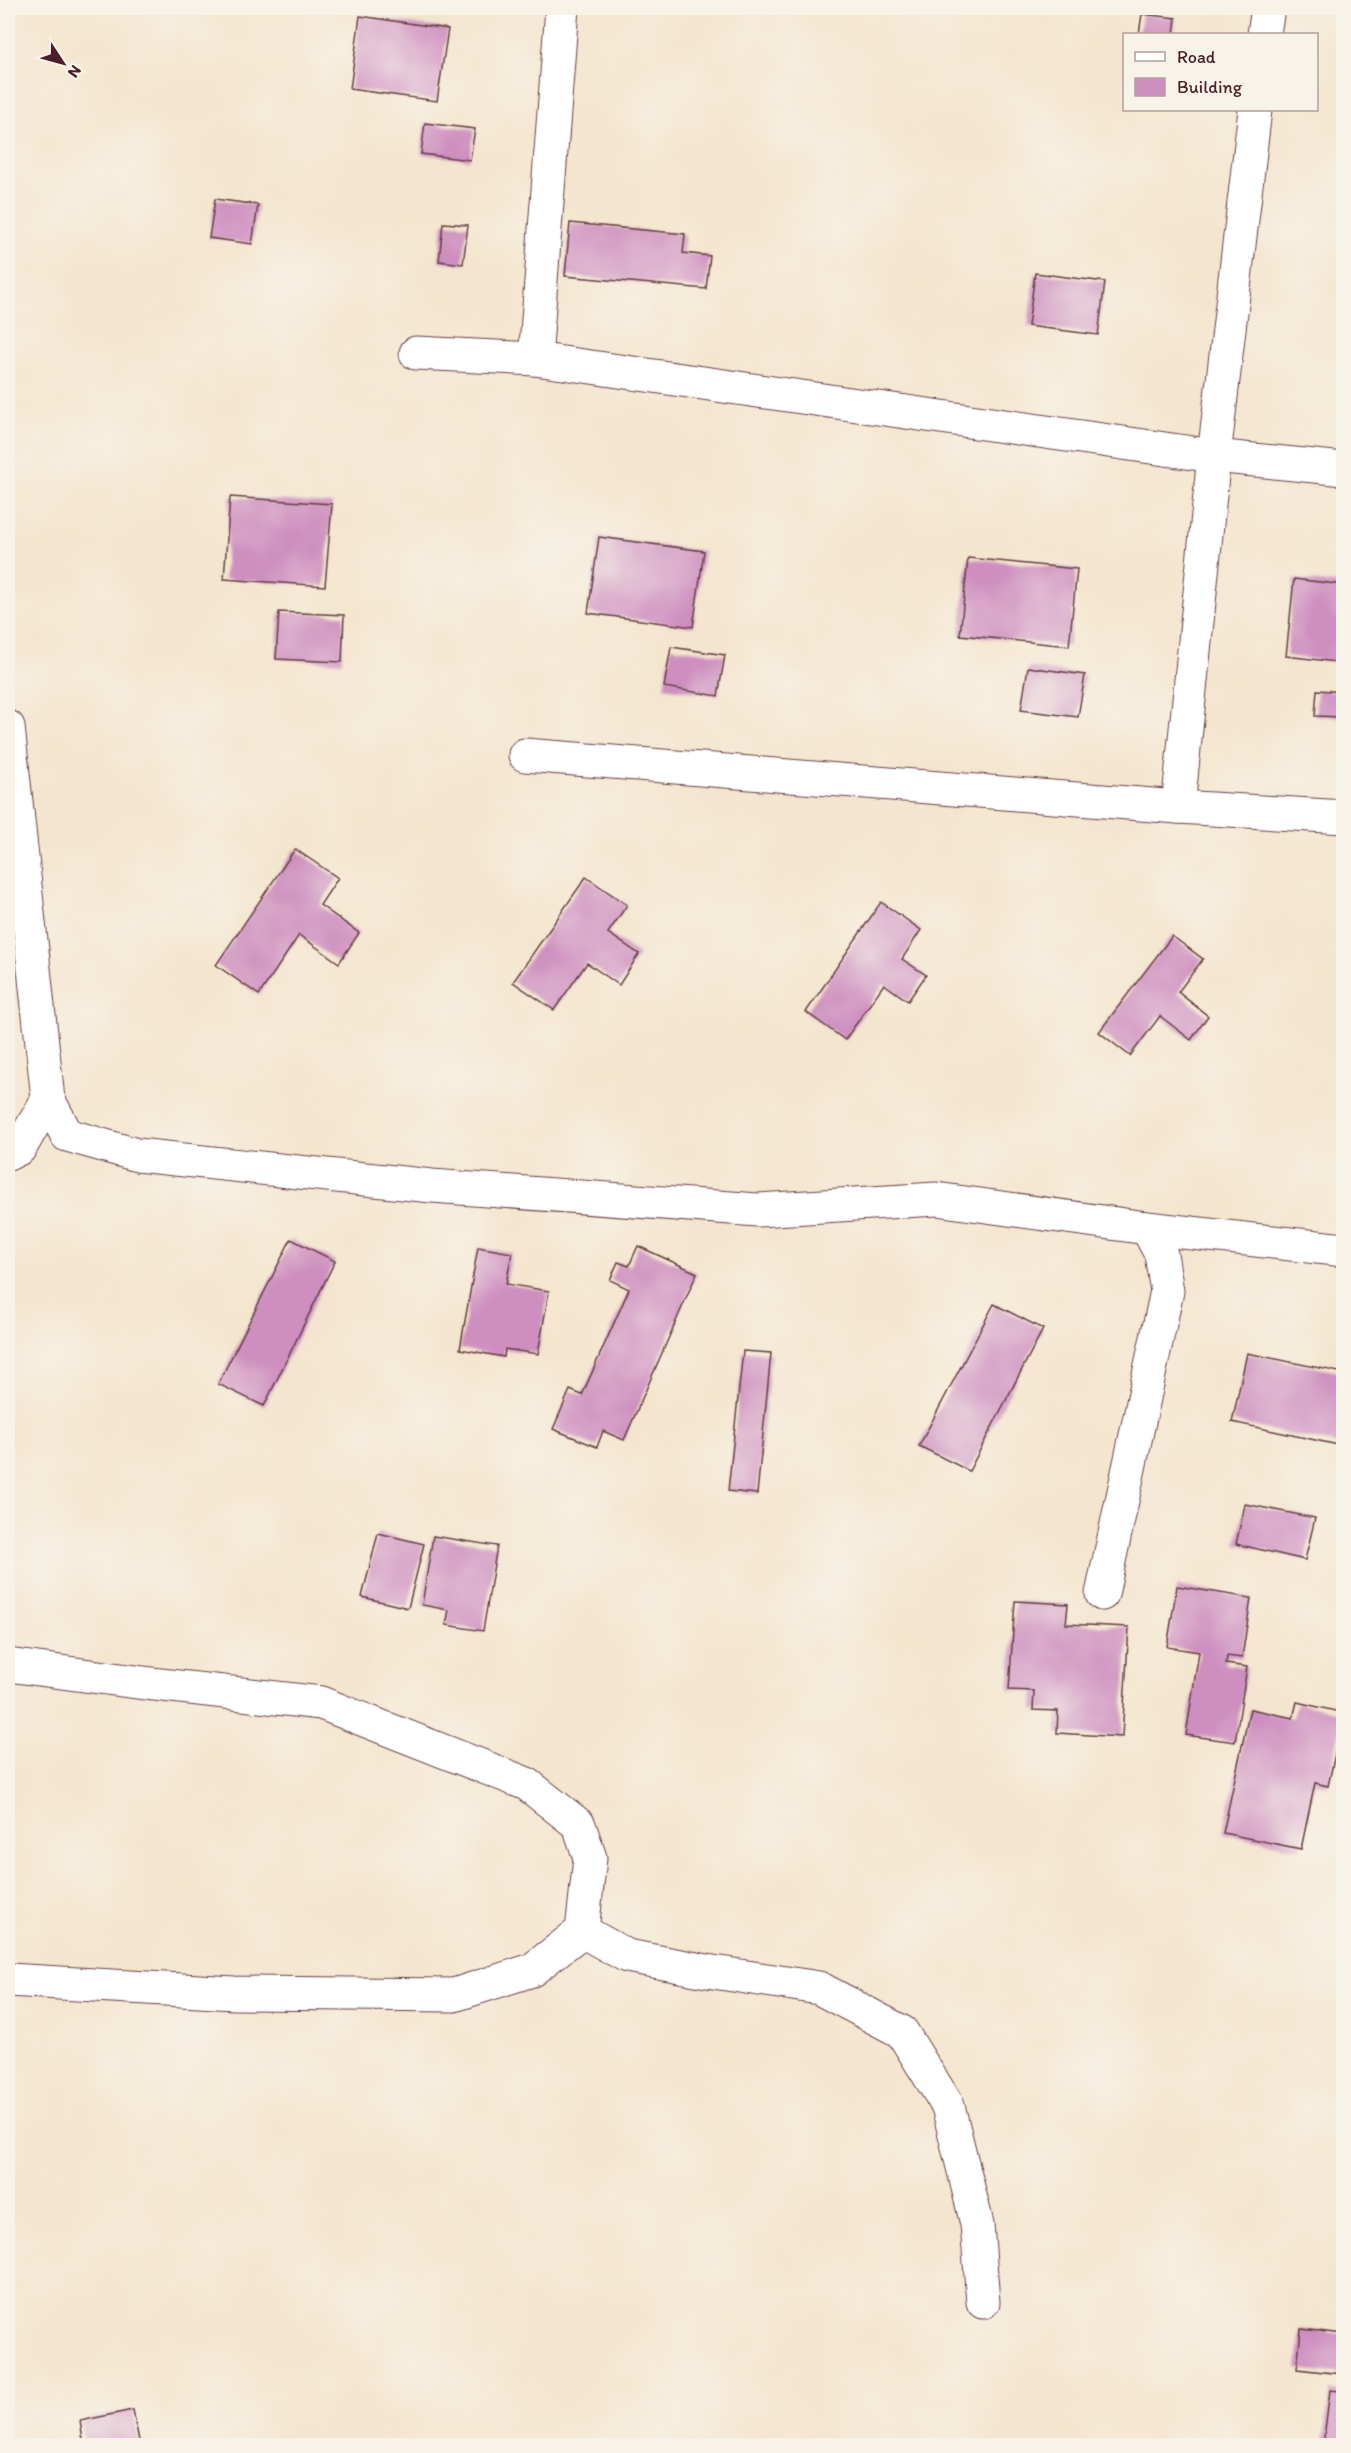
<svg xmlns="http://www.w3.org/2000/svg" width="1351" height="2453" font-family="Itim,sans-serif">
  <rect width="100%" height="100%" fill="#f7f3e8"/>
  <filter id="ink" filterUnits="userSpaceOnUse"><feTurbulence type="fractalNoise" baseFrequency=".0167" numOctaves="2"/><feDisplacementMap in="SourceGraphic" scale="12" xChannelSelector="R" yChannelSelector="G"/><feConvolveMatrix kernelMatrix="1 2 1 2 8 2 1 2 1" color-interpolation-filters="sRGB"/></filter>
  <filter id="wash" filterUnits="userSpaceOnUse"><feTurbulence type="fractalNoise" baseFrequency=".008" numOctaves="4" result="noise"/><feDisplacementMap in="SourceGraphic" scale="24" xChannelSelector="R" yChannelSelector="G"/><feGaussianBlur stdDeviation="1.35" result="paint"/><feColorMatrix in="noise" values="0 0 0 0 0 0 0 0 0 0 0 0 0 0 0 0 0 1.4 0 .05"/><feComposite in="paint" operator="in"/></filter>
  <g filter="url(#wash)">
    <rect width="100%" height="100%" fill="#f4e5ce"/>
    <g id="blocks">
      <g fill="#ce8fc0">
        <polygon points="1142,14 1176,18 1174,34 1139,34"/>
        <polygon points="360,16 448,29 437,101 350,89"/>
        <polygon points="425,123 475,129 470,160 421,154"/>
        <polygon points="215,199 258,205 252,244 209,238"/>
        <polygon points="443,223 468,225 463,264 439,261"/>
        <polygon points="570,223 685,234 683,253 710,256 706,289 565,276"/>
        <polygon points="1035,273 1105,282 1098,335 1028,326"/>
        <polygon points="230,497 332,504 325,586 224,579"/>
        <polygon points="599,537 704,551 693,627 588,613"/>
        <polygon points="968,558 1077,569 1069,646 960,635"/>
        <polygon points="1294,579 1344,585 1344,663 1286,656"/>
        <polygon points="279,612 344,615 342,662 276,659"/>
        <polygon points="671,647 725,655 718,696 664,687"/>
        <polygon points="1028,667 1085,675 1078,717 1021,710"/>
        <polygon points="1317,690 1344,692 1344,717 1315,716"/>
        <polygon points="295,849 338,878 320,905 359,933 339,963 299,935 259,995 216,965"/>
        <polygon points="586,877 627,905 608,933 639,954 619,985 587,963 554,1010 513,982"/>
        <polygon points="881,902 921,930 902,959 926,975 908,1001 884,984 845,1040 806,1012"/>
        <polygon points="1172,936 1203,959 1178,992 1208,1016 1191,1040 1160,1016 1130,1056 1099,1032"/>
        <polygon points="291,1239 335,1261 264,1406 218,1384"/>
        <polygon points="638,1246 697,1273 624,1440 603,1431 597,1447 553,1429 570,1390 582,1395 629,1289 610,1280 618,1262 629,1266"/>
        <polygon points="478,1247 512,1253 506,1284 549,1291 538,1354 505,1349 504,1357 460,1349"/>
        <polygon points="994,1304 1043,1329 969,1471 919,1446"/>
        <polygon points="743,1351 771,1353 757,1494 728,1491"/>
        <polygon points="1247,1353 1344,1373 1343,1446 1232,1422"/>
        <polygon points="1245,1504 1315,1518 1305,1560 1236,1544"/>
        <polygon points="378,1533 424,1544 408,1608 362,1597"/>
        <polygon points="433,1536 497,1546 483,1631 446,1625 449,1610 422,1605"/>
        <polygon points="1177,1586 1251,1598 1242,1658 1227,1656 1226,1664 1247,1667 1235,1742 1186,1735 1199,1652 1167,1647"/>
        <polygon points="1015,1601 1068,1604 1066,1624 1129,1627 1122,1737 1057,1733 1058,1711 1033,1710 1034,1691 1009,1690"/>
        <polygon points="1297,1702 1344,1713 1328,1786 1315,1783 1301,1849 1223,1833 1250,1709 1293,1718"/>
        <polygon points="1301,2329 1344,2334 1344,2446 1323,2446 1330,2390 1340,2391 1342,2374 1297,2369"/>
        <polygon points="133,2410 140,2446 61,2446 83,2440 80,2421"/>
      </g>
    </g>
  </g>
  <g filter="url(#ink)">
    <use href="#blocks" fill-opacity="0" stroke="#643d43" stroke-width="1.5"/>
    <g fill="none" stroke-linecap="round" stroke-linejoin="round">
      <defs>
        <g id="street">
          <polyline points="1264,34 1268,8"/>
          <polyline points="416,353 535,359 1214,456 1344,469"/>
          <polyline points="535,359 562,8"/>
          <polyline points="8,727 48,1099"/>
          <polyline points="525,755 1178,807 1344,817"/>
          <polyline points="1178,807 1214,456 1255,110"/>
          <polyline points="8,1154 20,1148 48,1099 67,1135 137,1155 432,1186 758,1210 936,1199 1147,1228 1344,1250"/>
          <polyline points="1102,1594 1167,1291 1161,1254 1147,1228"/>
          <polyline points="8,1665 144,1683 321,1703 527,1784 579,1825 590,1858 582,1931 532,1970 454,1995 234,1993 8,1980"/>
          <polyline points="582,1931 627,1956 707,1971 819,1988 902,2032 948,2106 977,2224 983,2302"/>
        </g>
      </defs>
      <use href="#street" stroke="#643d43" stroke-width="35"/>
      <use href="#street" stroke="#fff" stroke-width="33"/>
    </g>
  </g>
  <rect width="1351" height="2453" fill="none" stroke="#f7f3e8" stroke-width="30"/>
  <rect x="1123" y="33" width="195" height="78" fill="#f7f3e8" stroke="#b29e9c" stroke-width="1.5"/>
  <rect x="1135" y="52" width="30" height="9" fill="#ffffff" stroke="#b29e9c" stroke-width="1.5"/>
  <text x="1177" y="63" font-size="18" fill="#4a1f2b">Road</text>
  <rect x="1135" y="78" width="30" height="18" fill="#ce8fc0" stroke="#b29e9c" stroke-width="1.5"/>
  <text x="1177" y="93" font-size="18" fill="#4a1f2b">Building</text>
  <g transform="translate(63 63) rotate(126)" stroke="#f7f3e8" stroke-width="4.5" paint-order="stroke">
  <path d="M0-4.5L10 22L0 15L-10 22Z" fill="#4a1f2b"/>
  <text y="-9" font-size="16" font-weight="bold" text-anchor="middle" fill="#4a1f2b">N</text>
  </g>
</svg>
